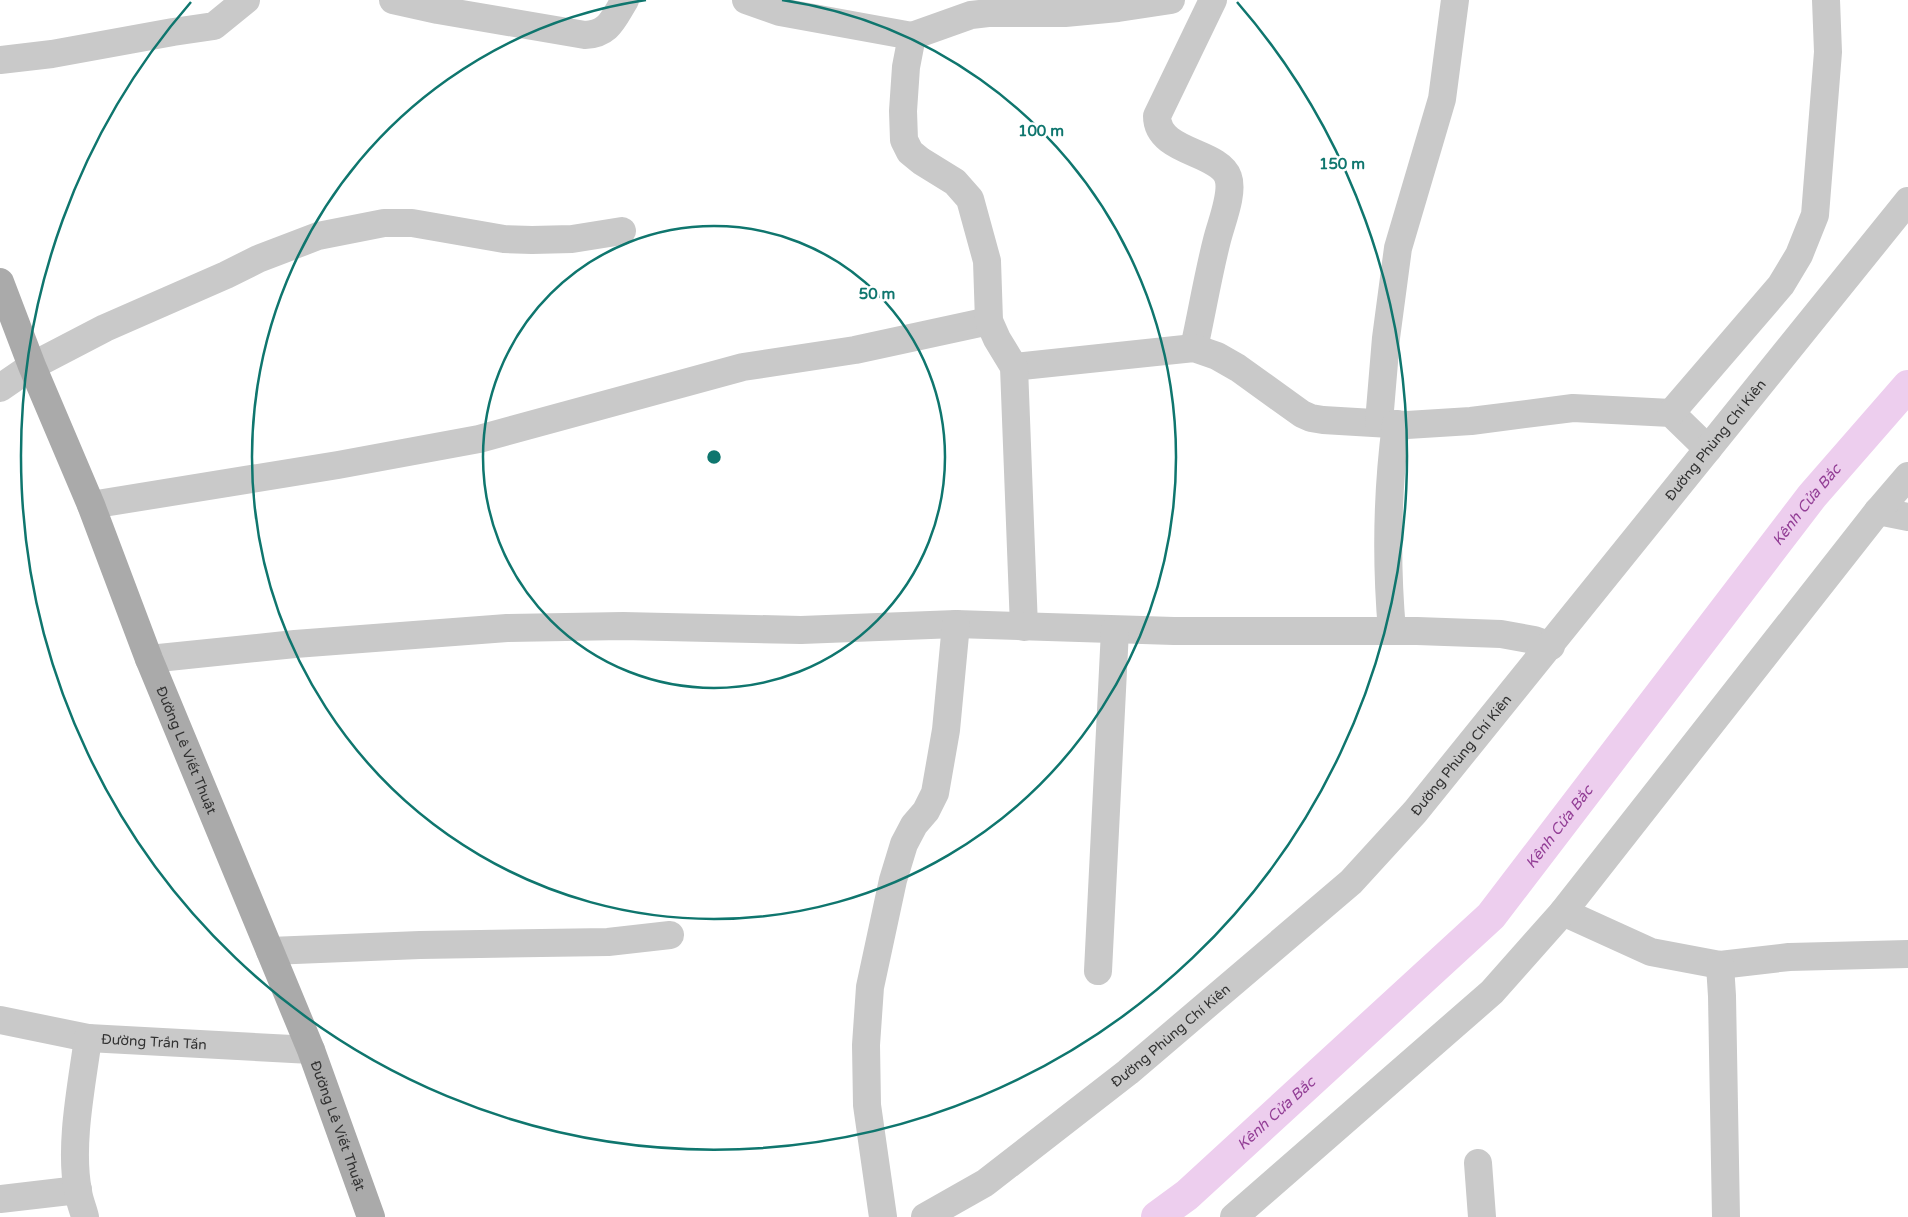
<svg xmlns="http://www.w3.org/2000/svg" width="1908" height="1217" font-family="'Varela Round',sans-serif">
  <rect width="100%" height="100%" fill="#fff"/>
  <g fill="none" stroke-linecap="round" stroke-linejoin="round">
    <path stroke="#edceee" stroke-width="32" id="s1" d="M1157 1217 1187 1195 1491 916 1812 496 1908 386"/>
    <g stroke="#c9c9c9" stroke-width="28">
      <path d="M393 0 438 10 585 35C609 34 613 19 625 0"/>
      <polyline points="746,0 780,12 912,36"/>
      <polyline points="0,60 52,54 173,32 214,26 246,0"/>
      <path d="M1194 348C1202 312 1208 275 1217 240 1221 223 1234 193 1228 177 1219 151 1157 153 1157 116L1213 0"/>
      <polyline points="1014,367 1194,348 1217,356 1238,368 1302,414 1311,418 1323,420 1407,425 1471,421 1573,408 1671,413 1708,449"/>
      <polyline points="0,388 32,366 105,328 226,275 258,259 318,236 384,223 412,223 504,239 532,240 572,239 622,231"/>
      <polyline points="1671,413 1781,285 1799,255 1815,215 1828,52 1826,0"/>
      <polyline points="1379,422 1386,338 1398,248 1442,99 1455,0"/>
      <polyline points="91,505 338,465 479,439 743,367 855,350 989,321"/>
      <polyline points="1878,511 1908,517"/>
      <polyline points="1024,627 1014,367 997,339 989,321 987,261 970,199 955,182 921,161 910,152 904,140 903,111 906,67 912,36 971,15 988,13 1065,13 1118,8 1171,0"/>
      <path d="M1392 631C1386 562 1387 493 1396 424"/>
      <polyline points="149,659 295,644 507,628 623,626 801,630 956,624 1174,631 1417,631 1501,634 1534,640 1551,646"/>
      <polyline points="1563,912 1651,952 1720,965 1789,957 1908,954"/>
      <polyline points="270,951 420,945 608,942 670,935"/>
      <polyline points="1720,965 1722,996 1726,1217"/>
      <polyline points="1098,971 1115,630"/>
      <path id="s2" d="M0 1020 88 1038 311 1050"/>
      <polyline points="1478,1163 1482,1217"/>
      <polyline points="0,1199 78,1190"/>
      <path d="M85 1217C83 1208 79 1200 78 1191 69 1145 82 1084 88 1038"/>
      <polyline points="883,1217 867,1105 866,1045 870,987 893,880 904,844 914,825 926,811 935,793 946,730 956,624"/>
      <path id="s3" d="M925 1217 985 1183 1128 1072 1351 882 1415 812 1908 201"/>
      <polyline points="1234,1217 1492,992 1563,912 1878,511 1908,476"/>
    </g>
    <path stroke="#aaa" stroke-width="28" id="s4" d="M0 282 32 366 91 505 149 659 311 1050 371 1217"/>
  </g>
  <g fill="none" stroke="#0f766e" stroke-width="2.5">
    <circle cx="714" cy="457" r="231"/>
    <path d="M782 0A462 462 0 1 1 646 0"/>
    <path d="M1237 2A693 693 0 1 1 191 2"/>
  </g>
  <g text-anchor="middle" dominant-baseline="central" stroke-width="5" stroke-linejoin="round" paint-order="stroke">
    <g font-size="14" fill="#323232" stroke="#fff">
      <text stroke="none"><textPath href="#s3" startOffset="1116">Đường Phùng Chí Kiên</textPath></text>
      <text stroke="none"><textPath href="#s4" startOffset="504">Đường Lê Viết Thuật</textPath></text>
      <text stroke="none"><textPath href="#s3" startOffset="711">Đường Phùng Chí Kiên</textPath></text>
      <text stroke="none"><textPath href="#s3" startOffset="306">Đường Phùng Chí Kiên</textPath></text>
      <text stroke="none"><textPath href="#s2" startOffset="156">Đường Trần Tấn</textPath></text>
      <text stroke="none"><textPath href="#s4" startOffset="909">Đường Lê Viết Thuật</textPath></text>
    </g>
    <g font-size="15" font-style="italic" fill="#933f96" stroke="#fff">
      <text stroke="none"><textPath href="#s1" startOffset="968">Kênh Cửa Bắc</textPath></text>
      <text stroke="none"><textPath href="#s1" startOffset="562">Kênh Cửa Bắc</textPath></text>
      <text stroke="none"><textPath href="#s1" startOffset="158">Kênh Cửa Bắc</textPath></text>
    </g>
  </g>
  <circle cx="714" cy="457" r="8" fill="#0f766e" stroke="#fff" stroke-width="2.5"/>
  <g font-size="15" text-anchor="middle" font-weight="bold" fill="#0f766e" stroke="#fff" stroke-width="5" stroke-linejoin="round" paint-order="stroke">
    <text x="1041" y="136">100 m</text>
    <text x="1342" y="169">150 m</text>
    <text x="877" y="299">50 m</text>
  </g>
</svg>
